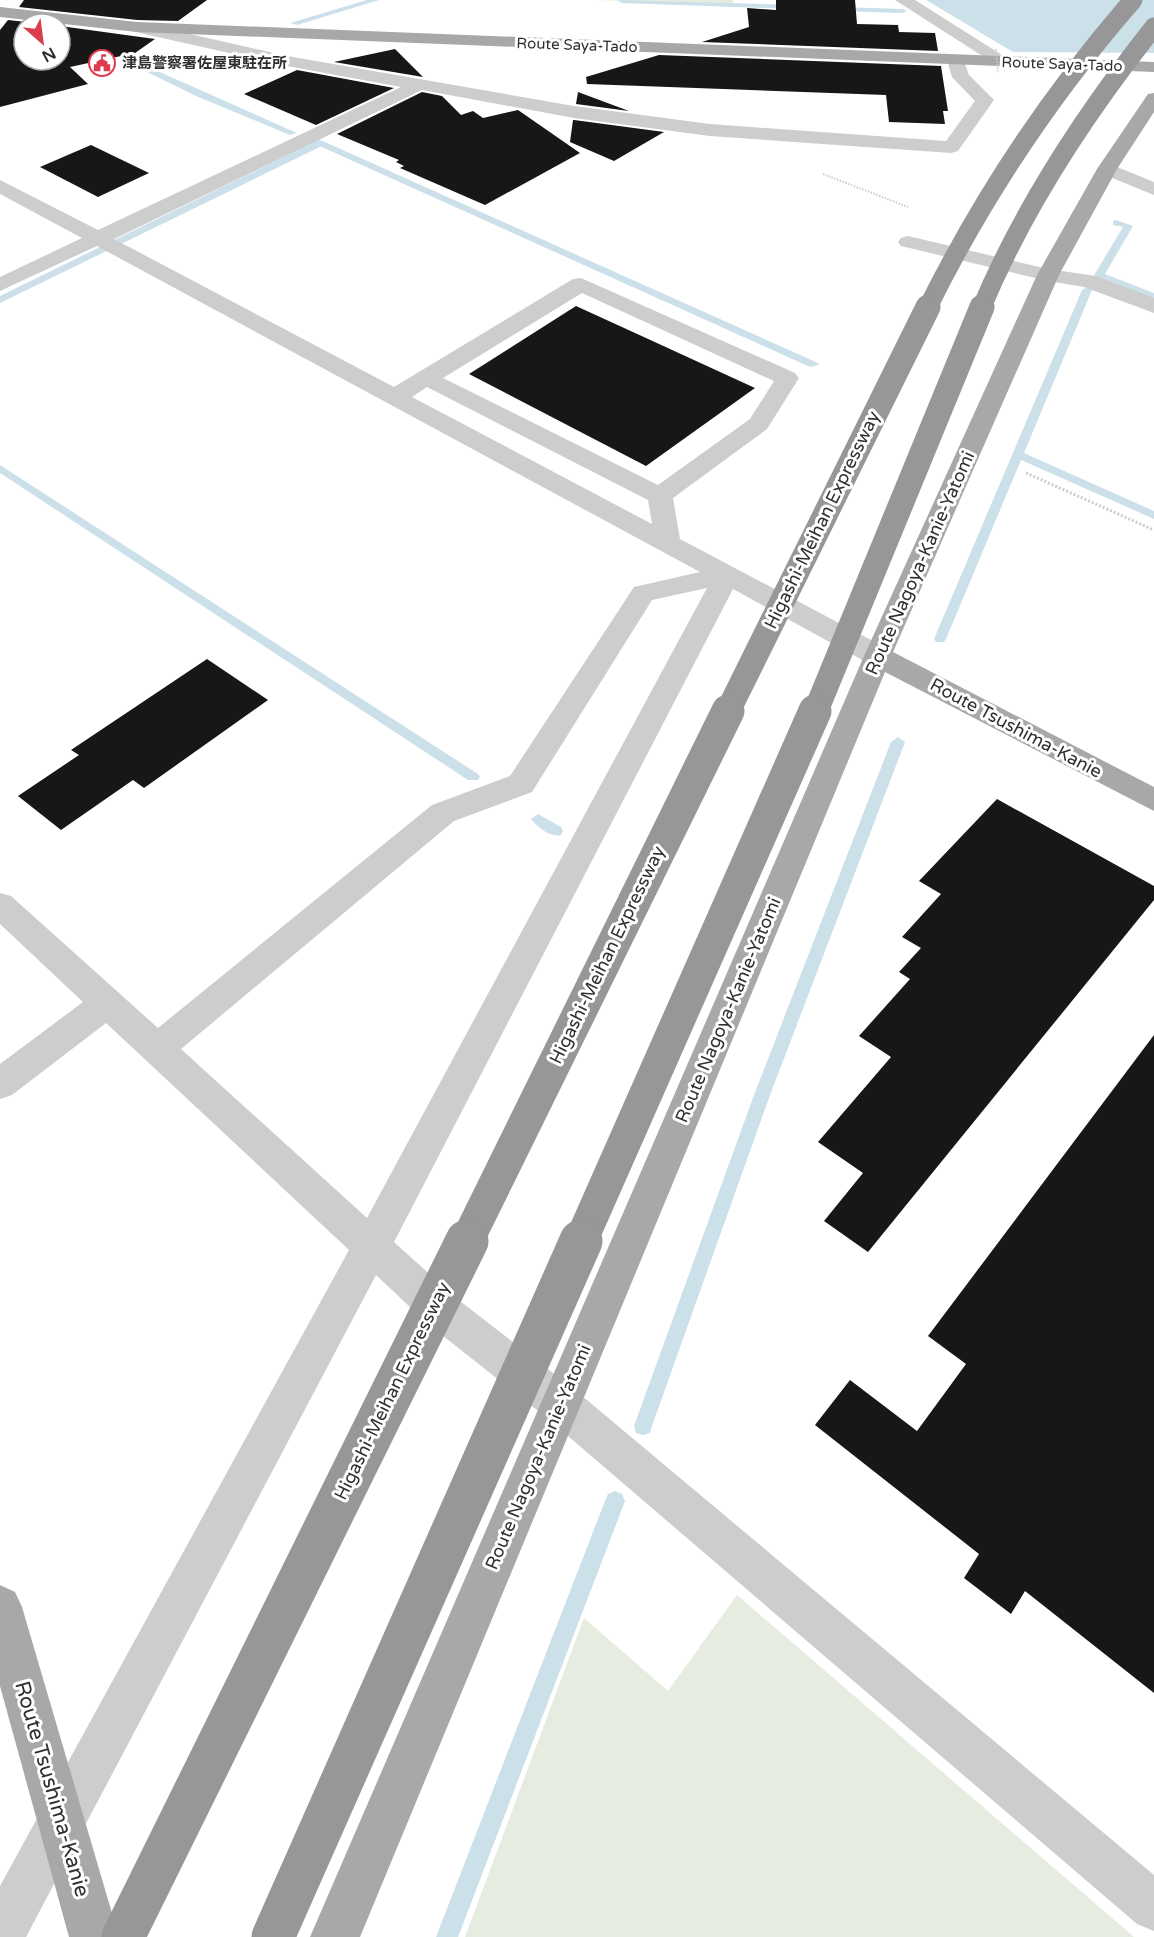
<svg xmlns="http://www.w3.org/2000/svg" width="1154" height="1937" font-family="'Varela Round','Noto Sans JP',sans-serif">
  <rect width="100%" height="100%" fill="#fff"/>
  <g fill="#e6ecdf">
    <polygon points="597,0 733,0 733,5"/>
    <polygon points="737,1595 1134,1937 465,1937 584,1618 668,1691"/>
  </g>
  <g fill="#cce0ea">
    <polygon points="926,0 1154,0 1154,53 1013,52"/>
    <polygon points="316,141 326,144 0,303 0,296"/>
  </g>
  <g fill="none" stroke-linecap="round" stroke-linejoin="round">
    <g fill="#cce0ea" fill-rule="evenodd">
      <polygon points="367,0 379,0 297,25 290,23"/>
      <polygon points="618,0 795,5 799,7 795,9 621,3"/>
      <polygon points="837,7 903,9 907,11 903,13 834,11"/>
      <polygon points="144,65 297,133 290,135 196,96 141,69 140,67"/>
      <polygon points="316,138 818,363 819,365 810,367 313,143 312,141"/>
      <polygon points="1116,220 1133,226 1105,274 1154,293 1154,299 1093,277 1123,227 1113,225 1113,221"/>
      <polygon points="1087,287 1092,290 1024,453 1154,511 1154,519 1021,460 946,639 944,642 936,642 934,639 1082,290"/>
      <polygon points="0,465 478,774 480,777 478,780 468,780 0,473"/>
      <polygon points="898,737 905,742 770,1095 652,1426 650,1433 643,1435 636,1433 634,1426 754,1095 891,742"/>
      <path d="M538 814 561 827 563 831 561 835C551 838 537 827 531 819Z"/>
      <polygon points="615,1491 622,1494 625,1501 458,1937 436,1937 605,1501 608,1494"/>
    </g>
  </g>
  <g fill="#171717">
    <polygon points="24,0 207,0 178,21 137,20 19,7"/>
    <polygon points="776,0 855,0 857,24 898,25 899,32 935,33 938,51 702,42 749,27 747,8 776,10"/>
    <polygon points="8,20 43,24 24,24 24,60 60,60 60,26 155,39 135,53 70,67 88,84 0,107 0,30"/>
    <polygon points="395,49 423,77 334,62"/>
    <polygon points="659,55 941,66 948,111 943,111 945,124 889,122 886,95 587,84 586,77"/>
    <polygon points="297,70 394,88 316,125 244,94"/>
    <polygon points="422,92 442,96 461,115 473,111 483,118 518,110 580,153 485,205 400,168 404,166 396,162 399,160 337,134"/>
    <polygon points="578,92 629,111 576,104"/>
    <polygon points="573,120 574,120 664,132 614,161 570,142"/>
    <polygon points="91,145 149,173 98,197 40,167"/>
    <polygon points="576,306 646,338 755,388 646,466 469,374"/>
    <polygon points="207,659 268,700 144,788 133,780 61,830 18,796 79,755 71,750"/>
    <polygon points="997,799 1154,886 1154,900 868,1252 824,1221 863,1173 818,1142 891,1057 859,1036 910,979 899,972 921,948 902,937 941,894 919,881"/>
    <polygon points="1154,1035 1154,1693 1025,1591 1011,1614 964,1578 979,1554 815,1425 850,1380 917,1431 966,1364 928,1336"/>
  </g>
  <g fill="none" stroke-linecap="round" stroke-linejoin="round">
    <polyline stroke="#cdcdcd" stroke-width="2" stroke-dasharray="1.5 1.5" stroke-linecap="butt" points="823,174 908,207"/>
    <polyline stroke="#cdcdcd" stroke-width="3" stroke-dasharray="2 2" stroke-linecap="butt" points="1026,473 1154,530"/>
    <g fill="#cdcdcd" fill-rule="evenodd">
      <polygon points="895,0 915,0 1013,62 1004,67 998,66"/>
      <path d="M137 22 287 56 574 106 710 124 946 141 975 101 952 77 947 60 956 55 962 56 969 75 994 100 958 151 951 153 710 136 574 118 422 90 114 239 394 387 573 279 581 278 795 373 799 378 767 429 673 498 680 539 888 649 892 656 888 663 878 665 868 663 733 589 394 1242 456 1298 575 1390 1154 1875V1931L1137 1924 547 1418 428 1324 376 1275 26 1937H0V1886L349 1250 106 1023 12 1095 0 1099V1064L83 1002 0 924V893L11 896 158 1028 432 805 510 776 634 587 700 572 97 246 0 291V277L82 238 0 194V180L98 230 401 87 287 66 131 31 128 27 131 23ZM582 293 774 381 750 419 658 485 443 378ZM427 387 648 500 652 524 412 397ZM707 588 367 1218 181 1049 454 821 532 792 652 600Z"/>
      <polygon points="1107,163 1154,182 1154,195 1100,173 1097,169"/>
      <polygon points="908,236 1048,269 1096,276 1154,298 1154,313 1084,287 1048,281 901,246 898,242 901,238"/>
    </g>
    <g fill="#a8a8a8" fill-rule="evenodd">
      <polygon points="0,7 137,22 1154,62 1154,72 137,32 0,17"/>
      <polygon points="1154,93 1154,112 1117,169 1059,275 893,652 1154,787 1154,811 885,672 360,1937 310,1937 864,656 1037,275 1097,169 1148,94"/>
      <polygon points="0,1585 15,1592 22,1607 119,1937 69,1937 0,1686"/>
    </g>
    <polyline stroke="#cdcdcd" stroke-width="2" stroke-dasharray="1.5 1.5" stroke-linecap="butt" points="996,49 998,73"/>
    <g stroke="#979797" stroke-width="19">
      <path d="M927 309C982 198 1052 93 1133 0"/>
      <path d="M981 309C1024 206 1085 114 1154 27"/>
    </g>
    <g stroke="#979797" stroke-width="25">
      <polyline points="727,713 928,307"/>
      <polyline points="815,713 982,307"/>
    </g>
    <g stroke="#979797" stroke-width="33">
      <polyline points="466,1243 728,711"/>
      <polyline points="580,1243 815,711"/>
    </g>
    <g stroke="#979797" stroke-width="43">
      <polyline points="123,1937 467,1241"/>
      <polyline points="273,1937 581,1241"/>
    </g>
  </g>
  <defs>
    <symbol id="civic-ring" viewBox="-11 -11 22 22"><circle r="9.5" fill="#fff" stroke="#db3d4f" stroke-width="1.5"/><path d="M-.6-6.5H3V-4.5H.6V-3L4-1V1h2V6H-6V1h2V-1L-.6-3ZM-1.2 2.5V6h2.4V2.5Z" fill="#db3d4f"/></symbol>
  </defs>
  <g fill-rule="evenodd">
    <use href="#civic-ring" x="87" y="48" width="30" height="30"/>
  </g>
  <g text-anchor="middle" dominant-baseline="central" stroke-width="6" stroke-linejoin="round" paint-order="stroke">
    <g font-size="15" fill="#303030" stroke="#fff">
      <text transform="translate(577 45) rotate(2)">Route Saya-Tado</text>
      <text transform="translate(1062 64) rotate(2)">Route Saya-Tado</text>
    </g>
    <g font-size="15" font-weight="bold" fill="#303030" stroke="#fff" text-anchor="start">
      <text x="122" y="63">津島警察署佐屋東駐在所</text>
    </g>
    <g font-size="18" fill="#303030" stroke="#fff">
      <text transform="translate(822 520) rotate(-64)">Higashi-Meihan Expressway</text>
      <text transform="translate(920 563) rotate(-66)">Route Nagoya-Kanie-Yatomi</text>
      <text transform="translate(1016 728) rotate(28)">Route Tsushima-Kanie</text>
      <text transform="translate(607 955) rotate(-64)">Higashi-Meihan Expressway</text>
      <text transform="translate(728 1010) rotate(-67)">Route Nagoya-Kanie-Yatomi</text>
      <text transform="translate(392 1391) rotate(-64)">Higashi-Meihan Expressway</text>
      <text transform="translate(538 1457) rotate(-67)">Route Nagoya-Kanie-Yatomi</text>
    </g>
    <g font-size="21" fill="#303030" stroke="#fff">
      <text transform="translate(52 1789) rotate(74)">Route Tsushima-Kanie</text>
    </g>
  </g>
  <g transform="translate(42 42) rotate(152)"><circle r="28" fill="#ffffff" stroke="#acacac" stroke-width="1.5"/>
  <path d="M0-4.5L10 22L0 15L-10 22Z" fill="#db3d4f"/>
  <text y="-9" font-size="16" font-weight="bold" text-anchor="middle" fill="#303030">N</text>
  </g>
</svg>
